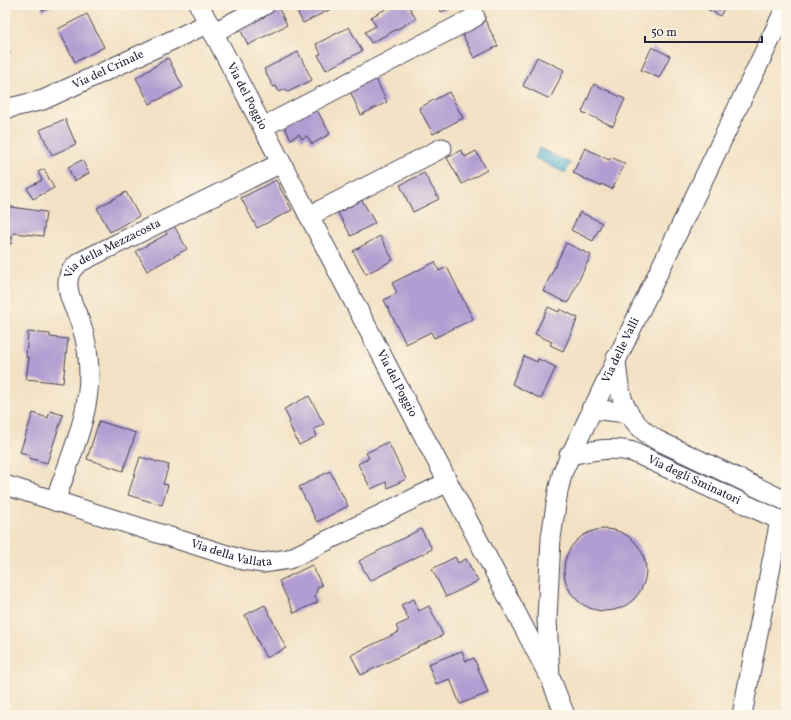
<svg xmlns="http://www.w3.org/2000/svg" width="791" height="720" font-family="Vollkorn,serif">
  <rect width="100%" height="100%" fill="#fcf5e5"/>
  <filter id="ink" filterUnits="userSpaceOnUse"><feTurbulence type="fractalNoise" baseFrequency=".025" numOctaves="2"/><feDisplacementMap in="SourceGraphic" scale="8" xChannelSelector="R" yChannelSelector="G"/><feConvolveMatrix kernelMatrix="1 2 1 2 8 2 1 2 1" color-interpolation-filters="sRGB"/></filter>
  <filter id="wash" filterUnits="userSpaceOnUse"><feTurbulence type="fractalNoise" baseFrequency=".012" numOctaves="4" result="noise"/><feDisplacementMap in="SourceGraphic" scale="16" xChannelSelector="R" yChannelSelector="G"/><feGaussianBlur stdDeviation="0.9" result="paint"/><feColorMatrix in="noise" values="0 0 0 0 0 0 0 0 0 0 0 0 0 0 0 0 0 1.4 0 .05"/><feComposite in="paint" operator="in"/></filter>
  <g filter="url(#wash)">
    <rect width="100%" height="100%" fill="#f2e1c4"/>
    <polygon fill="#55b2d3" stroke="#3c6a87" points="539,148 570,163 565,173 535,158"/>
    <g id="blocks">
      <g fill="#b29dd2">
        <polygon points="40,5 54,5 43,11"/>
        <polygon points="273,5 277,5 287,25 248,45 237,23"/>
        <polygon points="294,5 339,5 303,23"/>
        <polygon points="393,5 408,5 416,19 371,43 365,32 376,26 371,17"/>
        <polygon points="438,5 456,5 441,12"/>
        <polygon points="709,5 726,5 720,16 707,9"/>
        <polygon points="87,14 104,47 75,62 58,29"/>
        <polygon points="485,20 498,46 474,58 461,31"/>
        <polygon points="349,27 362,51 326,70 318,55 321,54 316,44"/>
        <polygon points="5,45 10,54 5,56"/>
        <polygon points="652,47 670,56 659,78 641,70"/>
        <polygon points="298,52 312,80 288,92 286,89 279,92 276,86 273,87 264,69"/>
        <polygon points="537,57 564,70 550,99 523,86"/>
        <polygon points="168,58 183,87 150,104 136,78"/>
        <polygon points="374,75 387,102 361,115 348,87"/>
        <polygon points="594,84 625,99 613,126 582,112"/>
        <polygon points="449,92 463,118 433,134 419,108"/>
        <polygon points="315,106 330,134 312,144 307,136 302,139 299,134 291,139 284,126"/>
        <polygon points="65,119 76,144 52,155 40,130"/>
        <polygon points="585,148 609,160 611,157 625,164 612,189 601,184 600,186 573,173"/>
        <polygon points="461,150 465,157 476,151 487,170 462,184 447,158"/>
        <polygon points="82,160 89,173 74,181 68,167"/>
        <polygon points="44,169 54,188 33,199 27,188 42,180 38,172"/>
        <polygon points="424,173 439,199 413,212 400,185"/>
        <polygon points="276,180 292,210 257,228 241,198"/>
        <polygon points="126,192 139,216 110,232 97,208"/>
        <polygon points="362,200 375,223 351,236 338,213"/>
        <polygon points="5,206 46,212 43,236 13,233 11,244 5,243"/>
        <polygon points="580,212 602,223 593,241 571,230"/>
        <polygon points="173,224 187,249 147,271 136,251 167,234 164,229"/>
        <polygon points="380,236 393,260 366,274 353,251"/>
        <polygon points="566,243 591,255 568,303 543,291"/>
        <polygon points="435,262 439,271 447,267 473,319 434,338 431,332 406,344 384,300 397,293 392,283"/>
        <polygon points="548,307 559,312 560,309 578,318 563,351 550,345 552,342 535,334"/>
        <polygon points="28,332 50,334 50,337 68,339 63,383 26,379 29,358 26,357"/>
        <polygon points="524,356 537,362 538,359 556,367 541,399 512,384"/>
        <polygon points="309,396 324,424 314,429 317,436 299,445 288,422 290,421 284,409"/>
        <polygon points="50,411 63,415 47,463 29,458 30,455 20,452 33,413 48,418"/>
        <polygon points="99,421 136,433 123,471 87,459"/>
        <polygon points="388,442 406,479 388,488 386,482 371,489 358,464 369,458 366,453"/>
        <polygon points="140,457 169,465 163,484 168,485 162,505 128,495"/>
        <polygon points="330,471 348,506 317,522 299,487"/>
        <polygon points="421,529 432,549 370,581 359,561"/>
        <circle cx="605" cy="570" r="41"/>
        <polygon points="455,557 458,563 466,559 478,581 446,597 432,569"/>
        <polygon points="312,565 322,586 318,587 315,597 318,602 294,613 279,581"/>
        <polygon points="414,599 419,611 429,606 443,635 361,675 351,655 399,632 396,626 409,620 401,605"/>
        <polygon points="265,605 286,648 266,658 245,615"/>
        <polygon points="462,651 466,661 474,658 488,693 460,704 450,679 436,684 428,664"/>
      </g>
    </g>
  </g>
  <g filter="url(#ink)">
    <use href="#blocks" fill-opacity="0" stroke="#413f50" stroke-width="1"/>
    <g fill="none" stroke-linecap="round" stroke-linejoin="round">
      <defs>
        <g id="minor">
          <path id="s1" d="M199 5 547 672"/>
          <polyline points="213,33 265,5"/>
          <path id="s2" d="M5 109 43 100 209 23"/>
          <polyline points="263,127 475,17"/>
          <polyline points="309,216 442,148"/>
          <path d="M616 358C618 394 624 421 657 440L786 501"/>
          <polyline points="591,409 628,413"/>
          <path id="s3" d="M569 455C591 451 611 446 633 452L786 523"/>
          <path id="s4" d="M5 485 243 560 263 563 289 559 448 482"/>
          <path id="s5" d="M55 501C71 455 94 408 88 358 87 347 85 336 81 325 77 311 64 292 69 276 70 270 75 266 80 262L281 163"/>
          <path id="s6" d="M565 715 550 677 547 619 551 538 558 491 563 471 786 7"/>
          <polyline points="742,715 780,520"/>
        </g>
      </defs>
      <use href="#minor" stroke="#413f50" stroke-width="21"/>
      <use href="#minor" stroke="#fff" stroke-width="19"/>
    </g>
  </g>
  <g text-anchor="middle" dominant-baseline="central" stroke-width="4" stroke-linejoin="round" paint-order="stroke">
    <g font-size="12" fill="#22223b" stroke="#fcf5e5">
      <text stroke="none"><textPath href="#s2" startOffset="111">Via del Crinale</textPath></text>
      <text stroke="none"><textPath href="#s1" startOffset="103">Via del Poggio</textPath></text>
      <text stroke="none"><textPath href="#s5" startOffset="286">Via della Mezzacosta</textPath></text>
      <text stroke="none"><textPath href="#s6" startOffset="382">Via delle Valli</textPath></text>
      <text stroke="none"><textPath href="#s1" startOffset="427">Via del Poggio</textPath></text>
      <text stroke="none"><textPath href="#s3" startOffset="132">Via degli Sminatori</textPath></text>
      <text stroke="none"><textPath href="#s4" startOffset="237">Via della Vallata</textPath></text>
    </g>
  </g>
  <rect width="791" height="720" fill="none" stroke="#fcf5e5" stroke-width="20"/>
  <path d="M645 36v6h117v-6" fill="none" stroke="#22223b" stroke-width="2"/>
  <text x="651" y="36" font-size="12" fill="#22223b" stroke="#fcf5e5" stroke-width="3" paint-order="stroke">50 m</text>
</svg>
